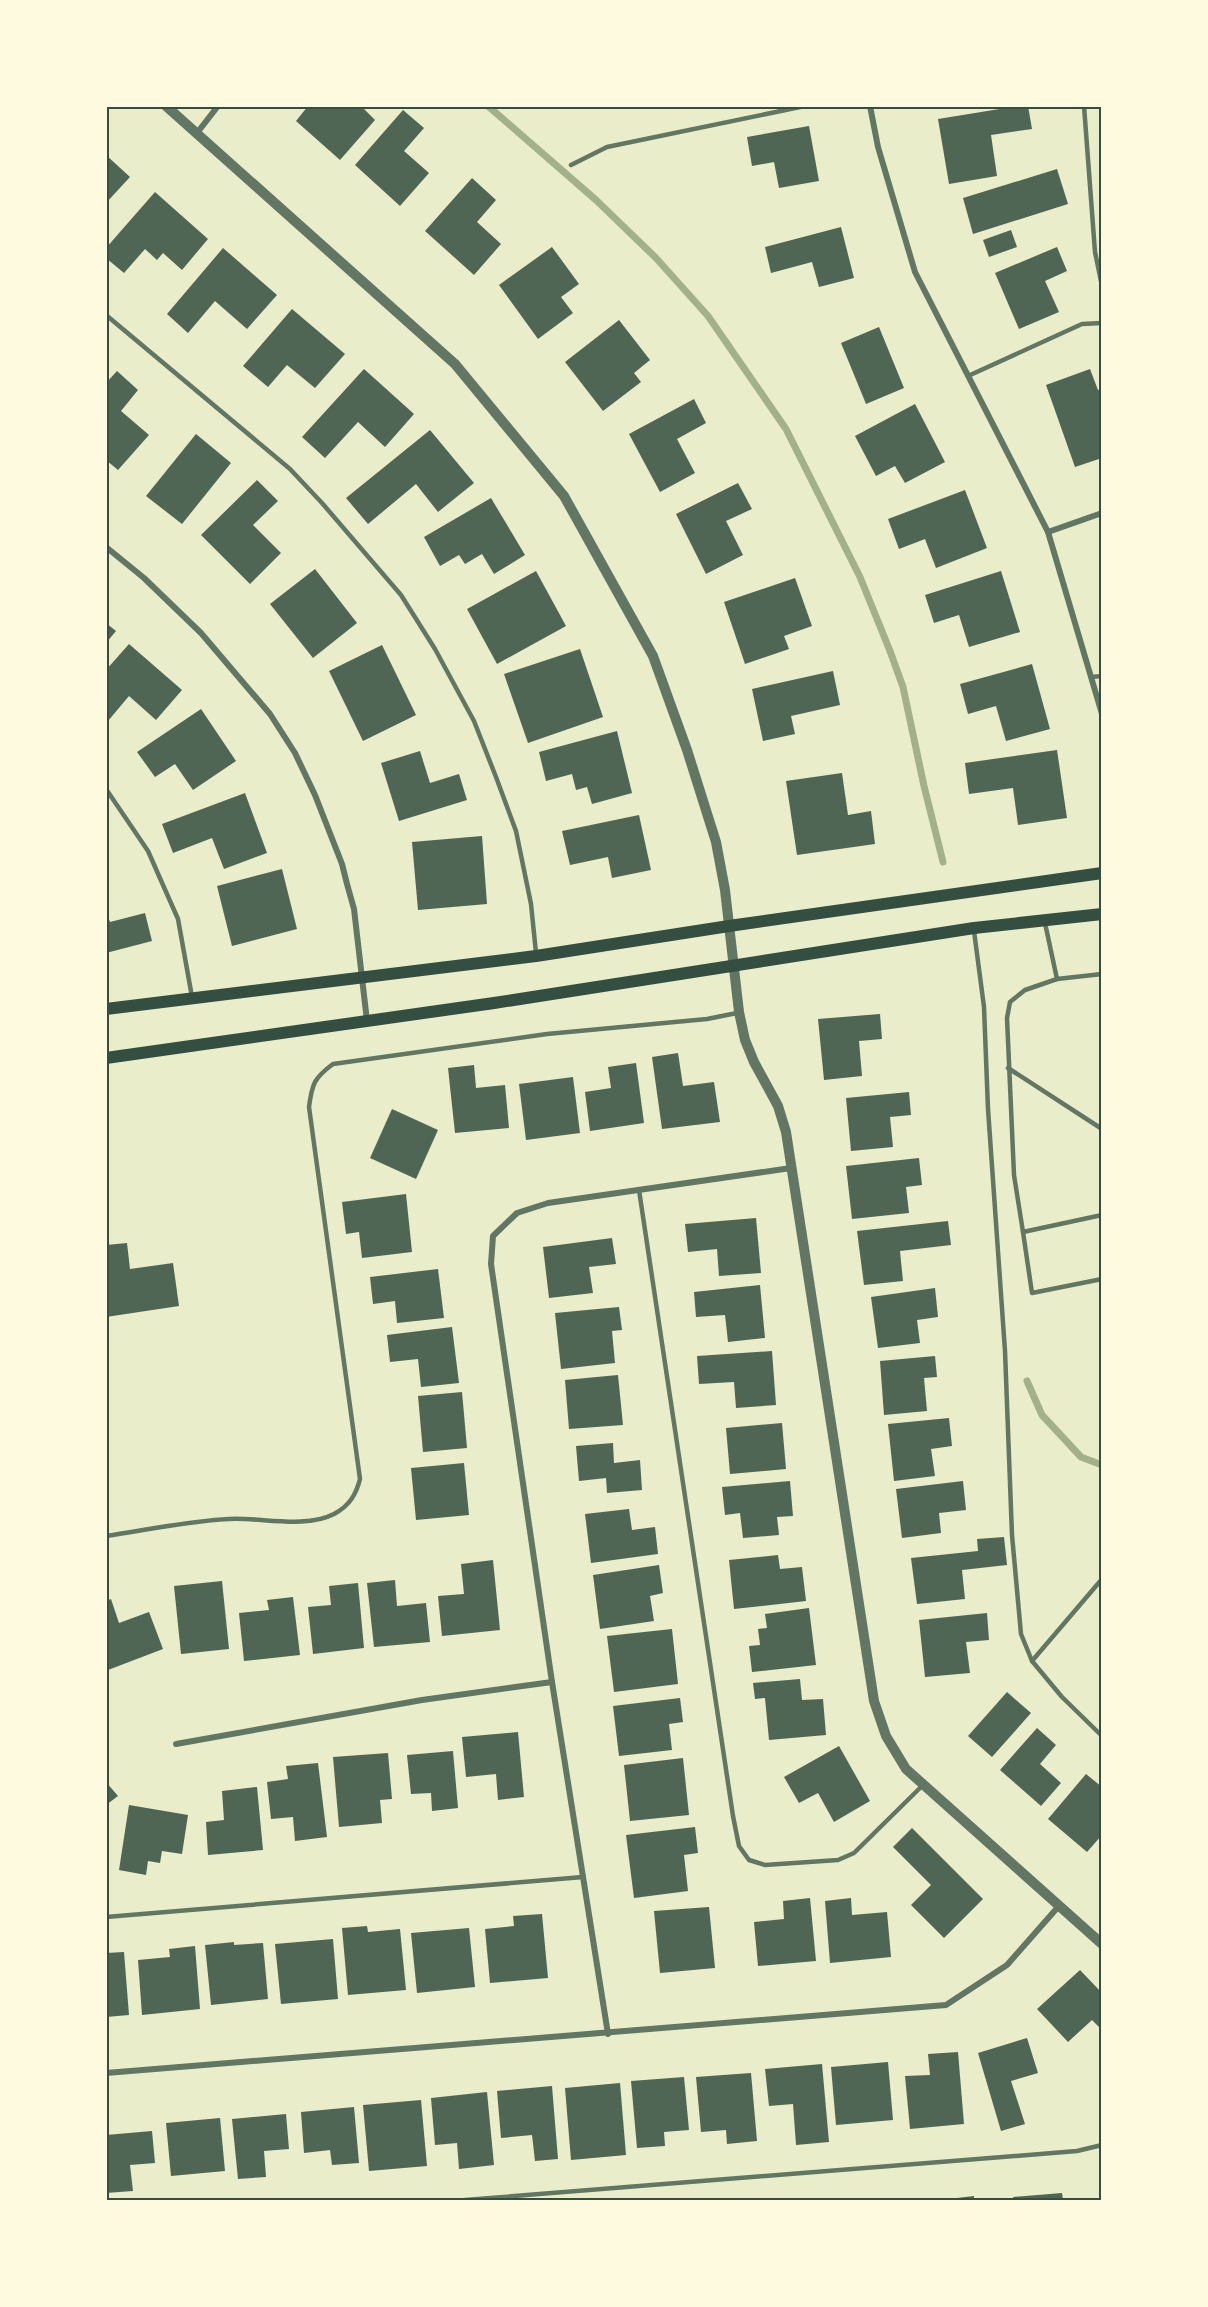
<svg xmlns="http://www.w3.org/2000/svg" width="1208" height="2307" font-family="Manrope,sans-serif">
  <rect width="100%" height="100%" fill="#e9edc9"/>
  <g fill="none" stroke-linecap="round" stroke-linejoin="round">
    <g stroke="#a3b18a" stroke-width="7">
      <polyline points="488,106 596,200 656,258 708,316 786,429 860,577 890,651 903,687 924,786 943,862"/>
      <polyline points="1027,1381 1042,1415 1081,1457 1102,1465"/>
    </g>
  </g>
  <g fill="#4f6655">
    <polygon points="308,106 361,106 375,120 340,160 296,121"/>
    <polygon points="1018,106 1028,106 1032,129 991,135 997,176 949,184 938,119"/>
    <polygon points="403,110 424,128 404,151 429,173 400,206 355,165"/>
    <polygon points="809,126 819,181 779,188 774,162 752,166 747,137"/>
    <polygon points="106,155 130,177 106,203"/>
    <polygon points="1057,169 1068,204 973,234 963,198"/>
    <polygon points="472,178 496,200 477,222 501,244 474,275 425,231"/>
    <polygon points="155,192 208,239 182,270 163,253 157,260 145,249 124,273 106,258 106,248"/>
    <polygon points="841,227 854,278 819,287 812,262 771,273 765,247"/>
    <polygon points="1011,230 1017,247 989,257 983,240"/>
    <polygon points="552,247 579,284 561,297 573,313 538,339 499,285"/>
    <polygon points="1057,247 1067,271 1045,281 1059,312 1019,329 995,273"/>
    <polygon points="223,248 277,295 247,329 215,301 188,333 167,314"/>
    <polygon points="292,309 345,354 315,388 287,365 268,387 243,366"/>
    <polygon points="619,320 650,360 634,373 641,382 603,411 565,362"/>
    <polygon points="879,327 904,388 866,404 841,343"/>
    <polygon points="364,369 414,414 385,447 358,422 325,458 302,437"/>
    <polygon points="1090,369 1098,390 1102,389 1102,458 1075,467 1046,385"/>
    <polygon points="117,371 138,390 121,411 149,435 118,470 106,460 106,383"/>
    <polygon points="694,399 706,423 677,439 695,473 660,492 629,434"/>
    <polygon points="915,404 945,462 905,483 895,466 876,476 855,436"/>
    <polygon points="430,430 474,483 438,512 416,484 368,524 346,498"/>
    <polygon points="196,434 231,463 182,524 146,496"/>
    <polygon points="257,480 278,501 253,525 281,553 250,584 201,535"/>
    <polygon points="738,483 752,509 726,521 743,555 706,574 676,514"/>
    <polygon points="965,490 987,548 936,568 925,539 899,549 888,519"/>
    <polygon points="491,498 525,555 494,574 482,554 465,564 459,555 440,566 424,537"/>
    <polygon points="315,569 357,623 313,658 270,604"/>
    <polygon points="536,571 566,626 497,664 467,609"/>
    <polygon points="1001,571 1020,632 969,647 959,615 934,623 925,595"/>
    <polygon points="795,578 812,626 784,636 789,649 745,664 724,602"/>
    <polygon points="106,623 116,631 106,643"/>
    <polygon points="129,644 182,690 156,720 129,696 108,721 106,720 106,670"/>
    <polygon points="382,645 416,715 363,741 329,671"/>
    <polygon points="580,649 603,717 528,743 504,674"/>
    <polygon points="1032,664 1050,729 1006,741 996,706 968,714 960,684"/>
    <polygon points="833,671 840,705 791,716 795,734 763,741 752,689"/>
    <polygon points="201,709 236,761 193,790 175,764 155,777 137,752"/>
    <polygon points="617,731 632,793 592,804 587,787 576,790 572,774 546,781 539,752"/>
    <polygon points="1057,750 1067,818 1018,825 1013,788 969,794 965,763"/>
    <polygon points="420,751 430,783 459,774 467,800 399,821 381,763"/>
    <polygon points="842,773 848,815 871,811 875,844 797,855 786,781"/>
    <polygon points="245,793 267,853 224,869 212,838 173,853 162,824"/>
    <polygon points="639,815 651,870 612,878 608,857 570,865 562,831"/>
    <polygon points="482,836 487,904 418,910 412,842"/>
    <polygon points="282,869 297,929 232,946 217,886"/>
    <polygon points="106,911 110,922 145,913 152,941 106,953"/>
    <polygon points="880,1014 882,1039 859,1041 862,1076 824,1080 818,1019"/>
    <polygon points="678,1053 683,1086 714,1082 720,1122 662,1129 652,1057"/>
    <polygon points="636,1063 644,1123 590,1131 585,1092 611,1088 608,1067"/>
    <polygon points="474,1065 476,1088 505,1085 509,1128 455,1133 448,1068"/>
    <polygon points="573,1077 580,1133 526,1140 519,1084"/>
    <polygon points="909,1092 911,1115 890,1117 893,1147 851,1151 846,1098"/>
    <polygon points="392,1109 438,1130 416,1179 370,1158"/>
    <polygon points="919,1158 922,1185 906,1187 909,1213 852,1219 846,1166"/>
    <polygon points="406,1194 412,1252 362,1258 359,1232 346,1234 342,1202"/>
    <polygon points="756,1218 761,1273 719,1276 717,1249 688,1252 685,1224"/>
    <polygon points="948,1221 951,1245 900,1251 903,1281 864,1285 857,1231"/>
    <polygon points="612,1238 616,1264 589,1267 593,1293 549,1298 543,1247"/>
    <polygon points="127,1243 130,1269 173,1263 179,1306 106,1317 106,1245"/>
    <polygon points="438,1269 444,1318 397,1323 395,1301 373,1304 370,1277"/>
    <polygon points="760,1285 765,1338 728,1342 725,1315 696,1317 694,1292"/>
    <polygon points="935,1288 938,1317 917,1320 920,1343 878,1348 871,1297"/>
    <polygon points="619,1307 622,1330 612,1331 615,1363 561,1369 555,1313"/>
    <polygon points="452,1327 459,1383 421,1387 418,1359 390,1362 387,1335"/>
    <polygon points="772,1351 776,1405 736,1408 734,1382 699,1384 697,1356"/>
    <polygon points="935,1356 937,1377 924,1378 927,1411 884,1415 880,1361"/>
    <polygon points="618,1375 623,1425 569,1429 565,1380"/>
    <polygon points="462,1392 467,1448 423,1452 418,1396"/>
    <polygon points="949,1418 952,1446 931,1449 935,1476 894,1481 888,1424"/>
    <polygon points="782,1423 786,1469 730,1474 726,1428"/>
    <polygon points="613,1443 614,1463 640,1460 642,1490 607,1493 606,1478 579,1481 576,1446"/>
    <polygon points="464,1463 469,1515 416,1520 411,1468"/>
    <polygon points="790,1481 793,1516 777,1517 779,1535 743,1538 740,1513 725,1515 722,1487"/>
    <polygon points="963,1481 966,1510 939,1513 941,1533 902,1538 896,1489"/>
    <polygon points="629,1509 632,1530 655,1527 658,1554 591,1563 585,1514"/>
    <polygon points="1004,1537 1007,1565 962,1570 965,1599 917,1604 911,1558 978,1551 977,1539"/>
    <polygon points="778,1555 780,1569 802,1567 806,1601 734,1609 729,1560"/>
    <polygon points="493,1560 500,1630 442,1636 438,1596 464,1594 461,1564"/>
    <polygon points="659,1565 663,1593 650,1596 654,1621 600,1629 593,1575"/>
    <polygon points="395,1580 397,1606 426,1603 430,1642 374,1647 367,1583"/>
    <polygon points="222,1581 229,1649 181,1654 174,1586"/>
    <polygon points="358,1583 364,1648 313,1654 308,1607 331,1605 329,1586"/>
    <polygon points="293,1597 300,1655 244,1661 239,1613 269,1610 267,1600"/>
    <polygon points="111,1599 119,1623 149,1612 163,1649 108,1670 106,1665 106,1601"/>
    <polygon points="809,1608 816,1665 752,1672 749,1646 760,1645 758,1629 767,1628 765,1614"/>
    <polygon points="987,1613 989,1640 966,1642 970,1673 925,1677 919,1620"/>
    <polygon points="672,1629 678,1684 614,1692 607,1636"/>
    <polygon points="800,1679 802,1700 823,1699 826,1735 769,1740 765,1698 755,1699 753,1683"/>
    <polygon points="1007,1692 1031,1713 992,1757 968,1736"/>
    <polygon points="680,1698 683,1722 669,1724 672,1750 619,1756 613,1706"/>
    <polygon points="1037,1728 1056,1745 1040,1764 1061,1783 1041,1806 1000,1770"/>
    <polygon points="518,1732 524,1797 498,1800 496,1774 466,1777 462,1737"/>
    <polygon points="839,1746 870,1801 834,1822 818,1793 799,1803 784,1777"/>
    <polygon points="453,1751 458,1808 432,1811 431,1793 411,1794 407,1755"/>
    <polygon points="388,1753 392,1799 380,1800 382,1823 339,1827 333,1757"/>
    <polygon points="683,1758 689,1815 630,1821 624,1765"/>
    <polygon points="318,1763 327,1837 295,1841 293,1817 271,1819 267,1782 288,1779 286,1766"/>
    <polygon points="1086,1774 1102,1787 1102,1835 1087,1852 1048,1819"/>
    <polygon points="106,1782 118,1796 106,1805"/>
    <polygon points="257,1787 263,1850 208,1855 206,1822 224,1820 222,1791"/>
    <polygon points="129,1805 188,1815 182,1854 162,1851 160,1863 148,1861 146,1875 119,1870"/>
    <polygon points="695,1827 698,1853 684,1855 688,1891 634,1898 626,1835"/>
    <polygon points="912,1828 983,1899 944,1938 911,1905 931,1885 893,1847"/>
    <polygon points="810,1898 816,1961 758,1966 754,1922 784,1919 783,1901"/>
    <polygon points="851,1898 852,1915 887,1912 891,1957 830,1963 825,1901"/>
    <polygon points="709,1907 715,1968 660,1973 654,1911"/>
    <polygon points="542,1914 548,1978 490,1983 485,1929 514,1926 513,1916"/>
    <polygon points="367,1926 368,1932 400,1929 406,1990 348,1995 342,1928"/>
    <polygon points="469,1928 475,1987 417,1993 411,1933"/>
    <polygon points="333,1939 338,1999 281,2004 275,1944"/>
    <polygon points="234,1942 234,1945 263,1943 268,1999 211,2005 205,1945"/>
    <polygon points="195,1946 200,2009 142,2015 138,1960 170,1957 169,1949"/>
    <polygon points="124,1952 129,2015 106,2017 106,1953"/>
    <polygon points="1080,1970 1102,1993 1102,2030 1092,2020 1068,2042 1037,2009"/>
    <polygon points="1027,2038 1038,2073 1011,2081 1025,2124 1001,2131 978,2053"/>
    <polygon points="958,2052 964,2124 910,2129 905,2076 930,2075 928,2054"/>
    <polygon points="888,2062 893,2120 836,2125 831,2067"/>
    <polygon points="822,2064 829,2142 796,2145 793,2104 769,2106 765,2069"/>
    <polygon points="751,2073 757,2141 727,2144 726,2130 701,2132 696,2077"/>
    <polygon points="684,2077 689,2130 664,2132 665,2146 637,2148 631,2081"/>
    <polygon points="620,2083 626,2155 571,2160 565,2088"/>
    <polygon points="552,2086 558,2159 535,2161 532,2135 501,2138 497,2091"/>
    <polygon points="487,2092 494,2165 459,2169 457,2143 435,2145 431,2098"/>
    <polygon points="421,2100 427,2166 369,2171 363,2105"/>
    <polygon points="354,2107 359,2163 332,2165 330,2150 304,2153 301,2112"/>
    <polygon points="286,2114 289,2149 264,2151 266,2177 238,2179 232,2119"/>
    <polygon points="220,2118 225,2171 171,2176 166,2123"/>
    <polygon points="152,2131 155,2163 130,2165 133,2191 106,2193 106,2135"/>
    <polygon points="1062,2193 1063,2200 1014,2200 1013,2197"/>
    <polygon points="974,2196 974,2200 948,2200 948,2199"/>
  </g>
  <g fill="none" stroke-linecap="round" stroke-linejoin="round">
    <g stroke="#617663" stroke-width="4.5">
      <polyline points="1084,106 1095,252 1102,286"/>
      <polyline points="571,165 607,147 805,106"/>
      <polyline points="106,315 290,469 322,503 401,595 435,649 474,721 496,777 516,831 531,904 536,953"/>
      <polyline points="968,376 1082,324 1102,323"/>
      <polyline points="1091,677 1102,676"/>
      <polyline points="106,789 148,851 178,919 192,997"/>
      <polyline points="1045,923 1057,979 1102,974"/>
      <polyline points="974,931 984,1007 988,1109 1005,1351 1012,1535 1021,1634 1032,1661 1062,1697 1102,1736"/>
      <polyline points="1008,1068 1102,1129"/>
      <polyline points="639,1190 733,1816 739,1846 749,1860 765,1865 838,1860 854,1853 923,1785"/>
      <polyline points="1102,1215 1023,1232 1032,1293 1102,1279"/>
      <polyline points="1023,1232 1014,1175 1007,1018 1010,1002 1025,990 1057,979"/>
      <path d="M106 1536C147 1530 188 1521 229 1519 260 1517 305 1529 334 1514 349 1506 356 1495 360 1479L309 1107C312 1084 314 1078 333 1064L547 1034 707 1019 737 1013"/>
      <polyline points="1032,1661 1102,1579"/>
      <polyline points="106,1917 583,1877"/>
      <polyline points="465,2200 1077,2151 1102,2145"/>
    </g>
    <g stroke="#617663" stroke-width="6">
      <polyline points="870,106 878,147 915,272 1048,532 1102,714"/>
      <polyline points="197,133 218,106"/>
      <polyline points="1048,532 1102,513"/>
      <polyline points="106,547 144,578 201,633 270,714 295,753 315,795 342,864 347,884 354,909 367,1021"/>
      <polyline points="176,1744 422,1700 552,1682"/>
      <polyline points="608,2034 552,1682 491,1264 493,1236 517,1213 548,1203 791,1168"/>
      <polyline points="106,2073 946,2005 1007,1965 1058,1907"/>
    </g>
    <polyline stroke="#617663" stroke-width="10" points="166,106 455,364 564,496 653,656 687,750 716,842 725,890 739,1012 745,1040 754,1062 778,1106 786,1132 874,1701 886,1736 906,1769 1102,1944"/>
    <g stroke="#344e41" stroke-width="12">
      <polyline points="106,1009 536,956 729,926 1102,873"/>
      <polyline points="106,1058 494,1003 974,928 1102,914"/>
    </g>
  </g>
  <rect width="1208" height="2307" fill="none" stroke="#fefae0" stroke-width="216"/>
  <rect x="108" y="108" width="992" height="2091" fill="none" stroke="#344e41" stroke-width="2"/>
</svg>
